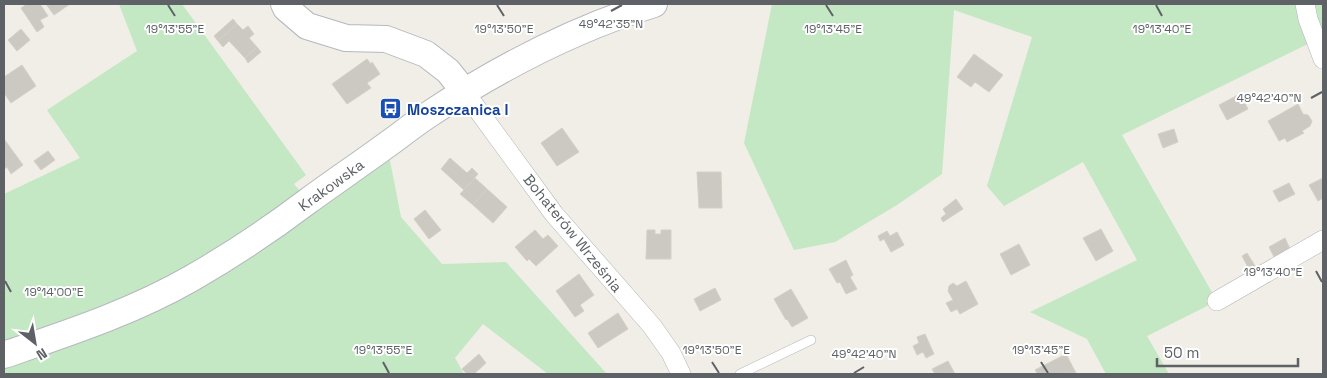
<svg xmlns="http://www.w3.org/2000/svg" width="1327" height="378" font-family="'Space Grotesk',sans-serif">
  <rect width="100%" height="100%" fill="#f0eee6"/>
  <g fill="#c3e8c3">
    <polygon points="119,4 182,4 306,175 294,184 308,201 387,145 401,217 442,264 506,262 607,374 548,374 483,324 455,358 464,374 4,374 4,194 80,158 47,110 137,51"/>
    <polygon points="772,4 1323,4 1323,59 1316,40 1122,135 1217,301 1147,336 1169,374 1106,374 1087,339 1030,312 1137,260 1083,162 1004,206 987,186 1032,37 954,10 942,174 897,205 835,242 794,250 744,143"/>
  </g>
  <g fill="#ccc9c3" stroke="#d5d0c4">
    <polygon points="27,4 40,4 48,16 40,20 44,27 37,32 21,8"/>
    <polygon points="46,4 70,4 54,15"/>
    <polygon points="233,19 237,24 218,41 214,36"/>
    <polygon points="237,24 243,30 248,26 254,34 249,38 257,47 245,58 229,41 223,47 218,41"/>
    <polygon points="21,29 30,40 17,51 8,40"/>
    <polygon points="257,47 261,52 248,63 245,58"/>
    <polygon points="974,54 1003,75 989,92 975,82 971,87 957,77"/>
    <polygon points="367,59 371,64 372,62 380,74 367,83 371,88 347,104 332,84"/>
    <polygon points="22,65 36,86 11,103 4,93 4,77"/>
    <polygon points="1240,94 1248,109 1227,120 1219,105"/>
    <polygon points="1298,104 1303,114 1308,115 1312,121 1310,126 1302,131 1304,133 1287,142 1285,138 1279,141 1268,121"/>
    <polygon points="562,128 579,152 557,166 541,143"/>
    <polygon points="1174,129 1178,142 1163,148 1158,134"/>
    <polygon points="4,139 23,165 11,174 7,167 4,169"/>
    <polygon points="48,151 55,160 41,170 34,161"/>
    <polygon points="450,158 467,173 472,168 478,174 464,190 441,169"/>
    <polygon points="697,172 721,172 722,208 699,208"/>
    <polygon points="475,178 487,189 473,205 460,194"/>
    <polygon points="1323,178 1323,198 1318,201 1309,185"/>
    <polygon points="1289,183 1295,194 1279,202 1273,191"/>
    <polygon points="487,189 507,207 493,223 473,205"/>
    <polygon points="956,199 963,209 943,222 941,218 946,214 943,209"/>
    <polygon points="425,210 441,230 429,239 414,219"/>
    <polygon points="1101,229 1113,251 1096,261 1083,238"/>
    <polygon points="535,230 543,239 548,235 558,246 536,266 529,259 527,261 515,247"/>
    <polygon points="647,230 655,230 655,234 661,234 661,230 671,230 671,259 646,259"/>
    <polygon points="887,231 890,236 897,232 904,245 891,252 884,239 880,241 878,236"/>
    <polygon points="1285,238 1290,249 1274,257 1269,247"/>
    <polygon points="1019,244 1030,265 1011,275 1000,254"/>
    <polygon points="1247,253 1257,269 1251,273 1242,256"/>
    <polygon points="846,260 853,275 850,277 857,289 846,294 840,282 837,283 829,269"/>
    <polygon points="579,274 594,295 580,305 584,311 575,317 556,291"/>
    <polygon points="966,281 978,304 960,314 957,309 951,312 946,303 953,300 948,291 949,286 953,283 957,286"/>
    <polygon points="715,288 721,300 700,311 694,299"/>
    <polygon points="791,289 808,318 792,327 787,319 786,320 774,299"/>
    <polygon points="618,313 628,329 598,348 588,333"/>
    <polygon points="925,334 934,354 926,358 923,352 917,355 913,346 919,343 917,337"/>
    <polygon points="479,354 486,363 474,374 467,374 462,369"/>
    <polygon points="1066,354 1076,373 1038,374 1035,370"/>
    <polygon points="948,361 955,374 935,374 932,369"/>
  </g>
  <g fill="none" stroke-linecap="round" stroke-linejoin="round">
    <defs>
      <polyline id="lane" points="740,374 811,340"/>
      <g id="street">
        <polyline points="1305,4 1308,19 1323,59"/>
        <polyline points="464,91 554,214 652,326 671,353 681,374"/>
        <polyline points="1217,301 1323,240"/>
      </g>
      <g id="secondary">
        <polyline points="284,4 286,8 307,26 346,38 386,39 426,54 448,71 464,91"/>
        <path d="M4 355C68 333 133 312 192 278 232 255 271 229 308 201 334 182 362 163 388 144 401 135 414 124 428 115 497 69 574 29 654 4"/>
      </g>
    </defs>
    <use href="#lane" stroke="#b4b7bb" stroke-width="10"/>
    <use href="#street" stroke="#b4b7bb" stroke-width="20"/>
    <use href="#secondary" stroke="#b5b9be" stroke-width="28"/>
    <use href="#lane" stroke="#fff" stroke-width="9"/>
    <use href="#street" stroke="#fff" stroke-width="19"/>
    <use href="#secondary" stroke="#fff" stroke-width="26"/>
  </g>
  <path fill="none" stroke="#5e6267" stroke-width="2" d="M168 5 175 16M497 5 504 16M826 5 833 16M1156 5 1162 16M611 11 622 5M1311 98 1322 92M1316 271 1322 282M5 281 11 292M383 362 389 373M712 362 719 373M1041 362 1048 373M854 373 864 367"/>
  <defs>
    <symbol id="bus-square" viewBox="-11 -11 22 22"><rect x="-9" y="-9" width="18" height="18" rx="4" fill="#1a4fb4" stroke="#fff"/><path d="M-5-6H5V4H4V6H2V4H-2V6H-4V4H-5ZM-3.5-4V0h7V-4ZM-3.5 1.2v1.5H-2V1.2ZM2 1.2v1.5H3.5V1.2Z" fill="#fff"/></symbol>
  </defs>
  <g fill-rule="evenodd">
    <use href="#bus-square" x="378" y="96" width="25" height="25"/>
  </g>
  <g text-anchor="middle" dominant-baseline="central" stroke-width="4" stroke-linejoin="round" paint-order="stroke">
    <g font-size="15" font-weight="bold" fill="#164399" stroke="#fff" text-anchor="start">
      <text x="407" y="109">Moszczanica I</text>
    </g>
    <g font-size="15" fill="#5e6267" stroke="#fff">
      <text transform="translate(331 185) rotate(-36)">Krakowska</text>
      <text transform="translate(573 233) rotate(51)">Bohaterów Września</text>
    </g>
  </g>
  <g font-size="12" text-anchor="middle" fill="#5e6267" stroke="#fff" stroke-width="4" stroke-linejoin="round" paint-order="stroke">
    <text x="611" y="28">49°42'35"N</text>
    <text x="175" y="33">19°13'55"E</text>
    <text x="504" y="33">19°13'50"E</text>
    <text x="833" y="33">19°13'45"E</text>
    <text x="1162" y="33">19°13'40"E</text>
    <text x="1269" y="102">49°42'40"N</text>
    <text x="1273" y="276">19°13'40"E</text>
    <text x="54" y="296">19°14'00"E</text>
    <text x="383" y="354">19°13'55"E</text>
    <text x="712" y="354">19°13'50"E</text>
    <text x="1041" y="354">19°13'45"E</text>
    <text x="864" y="358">49°42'40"N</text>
  </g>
  <rect width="1327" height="378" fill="none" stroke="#5e6267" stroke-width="10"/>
  <g transform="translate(35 343) rotate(149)" stroke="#ffffff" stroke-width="4" paint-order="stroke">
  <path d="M0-4L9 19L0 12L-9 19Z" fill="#5e6267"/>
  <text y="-8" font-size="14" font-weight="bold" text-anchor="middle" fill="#5e6267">N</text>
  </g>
  <path d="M1157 358v8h141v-8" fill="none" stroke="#5e6267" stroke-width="2.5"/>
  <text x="1164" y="358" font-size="15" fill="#5e6267" stroke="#ffffff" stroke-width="4" paint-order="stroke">50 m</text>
</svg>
